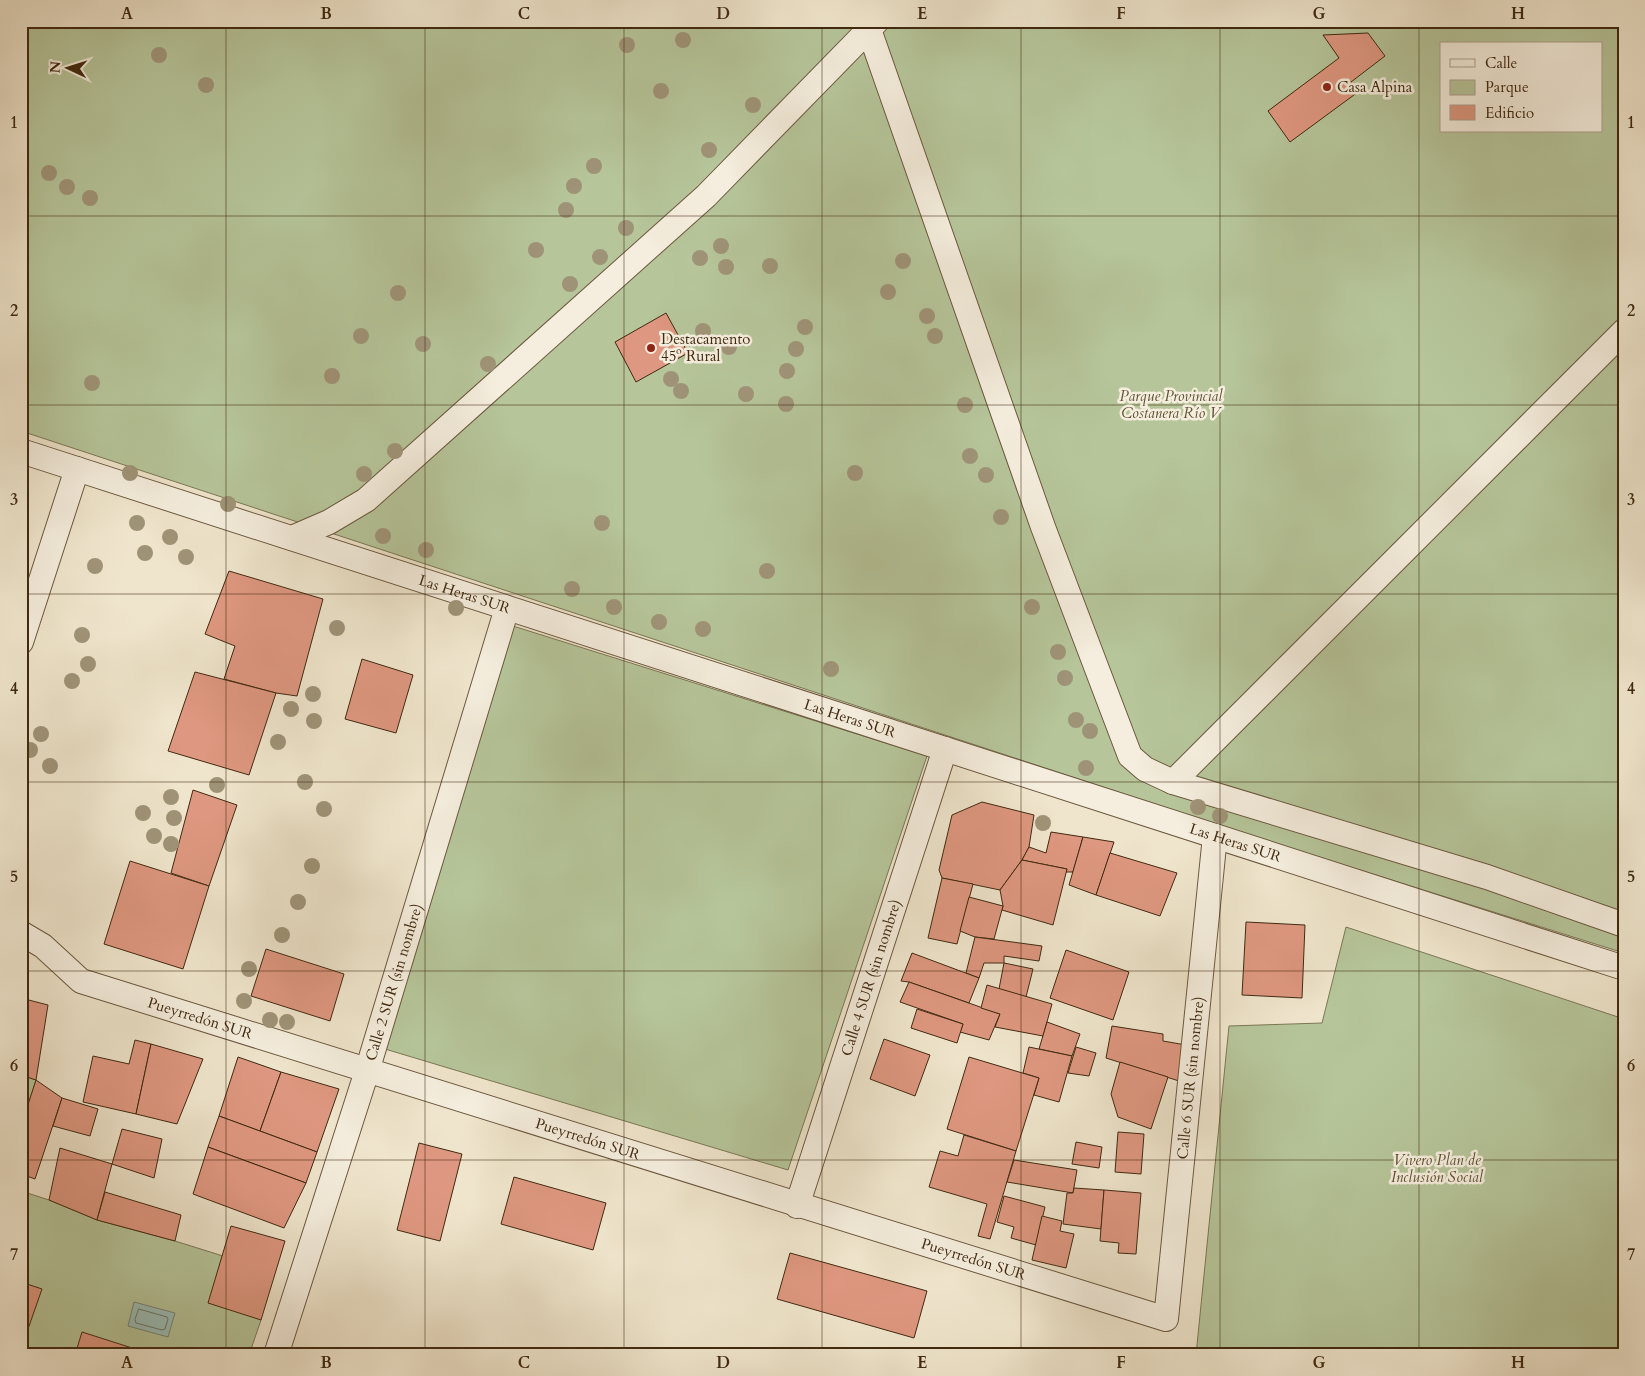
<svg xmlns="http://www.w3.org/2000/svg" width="1645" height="1376" font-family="Cardo,serif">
  <rect width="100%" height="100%" fill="#efe5cc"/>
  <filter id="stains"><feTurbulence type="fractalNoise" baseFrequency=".004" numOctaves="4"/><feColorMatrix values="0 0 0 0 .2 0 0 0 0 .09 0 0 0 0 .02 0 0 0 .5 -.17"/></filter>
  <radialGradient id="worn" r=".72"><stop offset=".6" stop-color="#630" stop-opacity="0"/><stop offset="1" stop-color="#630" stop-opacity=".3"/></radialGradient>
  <g fill="#b6c59a" stroke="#7b7755" fill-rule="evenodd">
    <path d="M21 21H1624V953L1258 838 21 431ZM1441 44H1601V131H1441Z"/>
    <polygon points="513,626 927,756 788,1170 385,1049"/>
    <polygon points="1346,927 1624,1019 1624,1355 1196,1355 1229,1026 1322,1023"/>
    <polygon points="21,1075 36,1080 21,1126"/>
    <polygon points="21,1191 49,1200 97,1220 175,1241 223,1256 261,1320 249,1355 21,1355"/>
  </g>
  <polygon fill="#9abfb9" stroke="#768375" points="134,1302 175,1313 168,1337 128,1326"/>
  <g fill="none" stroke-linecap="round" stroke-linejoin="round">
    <polygon stroke="#6d7464" stroke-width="1" points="139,1309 167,1317 168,1319 165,1329 162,1330 136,1323 135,1320"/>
  </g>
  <g fill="#de9780" stroke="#402910">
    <polygon points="1368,33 1385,56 1351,82 1358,92 1290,142 1268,111 1339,58 1323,35"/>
    <polygon points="666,313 688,353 636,382 615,342"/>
    <polygon points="229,571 323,599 297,696 276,693 224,679 235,646 205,634"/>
    <polygon points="362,659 413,675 396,733 345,719"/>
    <polygon points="195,672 276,693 249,775 168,751"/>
    <polygon points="193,790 237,805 209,886 171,873"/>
    <polygon points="982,802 1034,815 1029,847 1022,860 1000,890 942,878 939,870 952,815"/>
    <polygon points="1051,832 1083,837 1073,872 1066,872 1067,869 1022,860 1029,847 1046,853"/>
    <polygon points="1083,837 1114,842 1096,895 1069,885"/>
    <polygon points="1110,853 1177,873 1160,916 1096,895"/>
    <polygon points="1022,860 1067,869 1053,925 1002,910 1003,906 1000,890"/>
    <polygon points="130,861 209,886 183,969 104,944"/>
    <polygon points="942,878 973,884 957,944 928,938"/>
    <polygon points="969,897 1003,906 994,939 975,937 960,931"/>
    <polygon points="1246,922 1305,925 1302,998 1242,995"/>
    <polygon points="975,937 1042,946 1039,961 1004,956 1004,963 984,963 979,978 966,973"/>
    <polygon points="266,949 344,974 330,1021 251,996"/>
    <polygon points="1066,950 1129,972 1113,1020 1050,998"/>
    <polygon points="912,953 979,978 969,1003 909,982 901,981"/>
    <polygon points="1004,963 1033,969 1026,997 999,989"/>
    <polygon points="909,982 1000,1014 989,1040 960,1032 963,1024 900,1002"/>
    <polygon points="987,985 1052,1004 1043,1036 995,1027 1000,1014 981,1008"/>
    <polygon points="21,998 48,1005 36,1080 21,1075"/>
    <polygon points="917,1009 963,1024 957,1043 911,1028"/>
    <polygon points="1047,1022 1080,1034 1072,1056 1039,1049"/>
    <polygon points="1112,1026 1163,1034 1163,1041 1186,1045 1179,1081 1106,1058"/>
    <polygon points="884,1039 930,1055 915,1096 870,1079"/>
    <polygon points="135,1040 151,1044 136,1114 83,1102 93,1056 129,1064"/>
    <polygon points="151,1044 203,1059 177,1124 136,1114"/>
    <polygon points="1029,1047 1072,1056 1059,1102 1034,1095 1039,1078 1023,1073"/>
    <polygon points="1076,1047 1096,1053 1089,1076 1068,1073"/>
    <polygon points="238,1057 281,1072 260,1131 219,1116"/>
    <polygon points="969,1057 1039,1078 1016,1151 947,1129"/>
    <polygon points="1120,1062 1168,1077 1151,1129 1118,1117 1111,1094"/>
    <polygon points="281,1072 339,1089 317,1152 260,1131"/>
    <polygon points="36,1080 62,1098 35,1179 21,1174 21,1126"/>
    <polygon points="62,1098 98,1109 90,1136 53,1126"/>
    <polygon points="219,1116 317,1152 306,1183 208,1147"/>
    <polygon points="122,1129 162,1139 154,1178 112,1164"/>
    <polygon points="1118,1132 1144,1134 1141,1174 1115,1172"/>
    <polygon points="964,1135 1016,1151 990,1239 978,1236 987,1204 929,1187 940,1151 958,1156"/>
    <polygon points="1076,1142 1102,1147 1099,1168 1072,1164"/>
    <polygon points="419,1143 462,1154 440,1241 397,1230"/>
    <polygon points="208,1147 306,1183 284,1228 193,1194"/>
    <polygon points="60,1148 112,1164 97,1220 49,1200"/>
    <polygon points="1014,1160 1077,1170 1073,1193 1007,1182"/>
    <polygon points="514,1177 606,1203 593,1250 501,1224"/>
    <polygon points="1074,1188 1104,1190 1101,1229 1063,1224 1067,1193 1073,1193"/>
    <polygon points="1104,1190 1141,1193 1136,1254 1118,1253 1119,1243 1100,1241"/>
    <polygon points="105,1192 181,1215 175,1241 97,1220"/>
    <polygon points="1004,1196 1045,1207 1036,1245 1011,1238 1014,1227 997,1222"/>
    <polygon points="1042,1216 1062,1221 1060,1231 1074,1234 1066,1268 1032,1260"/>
    <polygon points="231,1226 285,1241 261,1320 208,1303"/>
    <polygon points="790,1253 927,1291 914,1338 777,1299"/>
    <polygon points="21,1282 42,1289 21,1349"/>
    <polygon points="82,1332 154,1355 75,1355"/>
  </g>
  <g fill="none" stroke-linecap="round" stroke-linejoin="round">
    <defs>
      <g id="minor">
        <polyline points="866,21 1043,527 1130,756 1145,769 1173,782 1487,877 1624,925"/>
        <path id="s1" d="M21 451 1624 968"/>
        <polyline points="292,538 329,522 366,500 706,196 877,21"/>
        <polyline points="21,642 77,469"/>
        <polyline points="1173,782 1624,331"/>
        <path id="s2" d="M21 933 43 946 81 981 1166 1319 1215 836"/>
        <path id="s3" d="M797 1206 945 749"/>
        <path id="s4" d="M276 1355 367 1071 507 608"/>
      </g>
    </defs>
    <use href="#minor" stroke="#6c583f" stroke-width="26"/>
    <use href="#minor" stroke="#f5eede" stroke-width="24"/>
  </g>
  <g fill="#9f9377">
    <circle cx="683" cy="40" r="8"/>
    <circle cx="627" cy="45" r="8"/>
    <circle cx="159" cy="55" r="8"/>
    <circle cx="206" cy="85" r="8"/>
    <circle cx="661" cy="91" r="8"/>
    <circle cx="753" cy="105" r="8"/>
    <circle cx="709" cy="150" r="8"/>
    <circle cx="594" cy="166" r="8"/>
    <circle cx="49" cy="173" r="8"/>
    <circle cx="574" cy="186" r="8"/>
    <circle cx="67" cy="187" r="8"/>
    <circle cx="90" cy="198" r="8"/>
    <circle cx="566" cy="210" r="8"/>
    <circle cx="626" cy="228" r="8"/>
    <circle cx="721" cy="246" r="8"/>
    <circle cx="536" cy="250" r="8"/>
    <circle cx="600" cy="257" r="8"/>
    <circle cx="700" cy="258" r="8"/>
    <circle cx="903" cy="261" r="8"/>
    <circle cx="770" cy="266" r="8"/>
    <circle cx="726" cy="267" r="8"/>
    <circle cx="570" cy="284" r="8"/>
    <circle cx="888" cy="292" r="8"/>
    <circle cx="398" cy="293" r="8"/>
    <circle cx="927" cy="316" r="8"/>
    <circle cx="805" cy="327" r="8"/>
    <circle cx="703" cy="331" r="8"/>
    <circle cx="361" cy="336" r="8"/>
    <circle cx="935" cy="336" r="8"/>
    <circle cx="423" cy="344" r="8"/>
    <circle cx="729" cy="347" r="8"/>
    <circle cx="796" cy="349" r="8"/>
    <circle cx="488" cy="364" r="8"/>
    <circle cx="787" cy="371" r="8"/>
    <circle cx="332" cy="376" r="8"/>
    <circle cx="671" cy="379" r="8"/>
    <circle cx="92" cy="383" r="8"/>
    <circle cx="681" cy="391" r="8"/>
    <circle cx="746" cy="394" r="8"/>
    <circle cx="786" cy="404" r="8"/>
    <circle cx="965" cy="405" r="8"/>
    <circle cx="395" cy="451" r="8"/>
    <circle cx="970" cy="456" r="8"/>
    <circle cx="130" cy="473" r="8"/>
    <circle cx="855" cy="473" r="8"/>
    <circle cx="364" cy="474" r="8"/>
    <circle cx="986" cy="475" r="8"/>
    <circle cx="228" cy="504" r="8"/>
    <circle cx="1001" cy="517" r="8"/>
    <circle cx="137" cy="523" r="8"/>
    <circle cx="602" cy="523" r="8"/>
    <circle cx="383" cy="536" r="8"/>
    <circle cx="170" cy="537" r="8"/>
    <circle cx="426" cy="550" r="8"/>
    <circle cx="145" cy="553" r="8"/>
    <circle cx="186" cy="557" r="8"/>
    <circle cx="95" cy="566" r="8"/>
    <circle cx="767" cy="571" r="8"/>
    <circle cx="572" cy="589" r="8"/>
    <circle cx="614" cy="607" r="8"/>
    <circle cx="1032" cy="607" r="8"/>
    <circle cx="456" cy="608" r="8"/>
    <circle cx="659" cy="622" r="8"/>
    <circle cx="337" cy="628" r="8"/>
    <circle cx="703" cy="629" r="8"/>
    <circle cx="82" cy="635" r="8"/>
    <circle cx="1058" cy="652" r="8"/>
    <circle cx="88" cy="664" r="8"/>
    <circle cx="831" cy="669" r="8"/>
    <circle cx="1065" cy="678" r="8"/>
    <circle cx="72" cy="681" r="8"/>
    <circle cx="313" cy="694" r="8"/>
    <circle cx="291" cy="709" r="8"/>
    <circle cx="1076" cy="720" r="8"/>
    <circle cx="314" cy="721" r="8"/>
    <circle cx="1090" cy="731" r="8"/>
    <circle cx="41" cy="734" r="8"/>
    <circle cx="278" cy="742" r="8"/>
    <circle cx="30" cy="750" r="8"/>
    <circle cx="50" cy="766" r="8"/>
    <circle cx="1086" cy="768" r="8"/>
    <circle cx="305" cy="782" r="8"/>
    <circle cx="217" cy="785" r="8"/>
    <circle cx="171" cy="797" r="8"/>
    <circle cx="1198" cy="807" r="8"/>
    <circle cx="324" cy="809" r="8"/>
    <circle cx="143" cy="813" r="8"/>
    <circle cx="1220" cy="816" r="8"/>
    <circle cx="174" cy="818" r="8"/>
    <circle cx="1043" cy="823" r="8"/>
    <circle cx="154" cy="836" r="8"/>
    <circle cx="171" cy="844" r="8"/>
    <circle cx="312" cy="866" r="8"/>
    <circle cx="298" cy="902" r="8"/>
    <circle cx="282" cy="935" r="8"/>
    <circle cx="249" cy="969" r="8"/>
    <circle cx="244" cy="1001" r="8"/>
    <circle cx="270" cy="1020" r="8"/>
    <circle cx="287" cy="1022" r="8"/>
  </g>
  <path fill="none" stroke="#402910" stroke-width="1" stroke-opacity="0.55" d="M226 21V1355M425 21V1355M624 21V1355M822 21V1355M1021 21V1355M1220 21V1355M1419 21V1355M21 216H1624M21 405H1624M21 594H1624M21 782H1624M21 971H1624M21 1160H1624"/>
  <g fill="#8f2418" stroke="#f5eede" stroke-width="2">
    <circle cx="1327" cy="87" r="5"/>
    <circle cx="651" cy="348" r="5"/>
  </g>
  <g text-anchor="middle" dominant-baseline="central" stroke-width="5" stroke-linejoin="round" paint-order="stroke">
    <g font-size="15" fill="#402910" stroke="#f5eede" text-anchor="start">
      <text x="1337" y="87">Casa Alpina</text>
      <text x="661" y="339">Destacamento<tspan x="661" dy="17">45º Rural</tspan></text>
    </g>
    <g font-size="15" font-style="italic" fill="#5e5032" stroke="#f5eede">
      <text x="1171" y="396">Parque Provincial<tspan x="1171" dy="17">Costanera Río V</tspan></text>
      <text x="1437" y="1160">Vivero Plan de<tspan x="1437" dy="17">Inclusión Social</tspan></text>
    </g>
    <g font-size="15" fill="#402910" stroke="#f5eede">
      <text stroke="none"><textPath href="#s1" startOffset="466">Las Heras SUR</textPath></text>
      <text stroke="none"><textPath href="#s1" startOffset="871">Las Heras SUR</textPath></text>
      <text stroke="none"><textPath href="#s1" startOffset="1276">Las Heras SUR</textPath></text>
      <text stroke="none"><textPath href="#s3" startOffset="240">Calle 4 SUR (sin nombre)</textPath></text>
      <text stroke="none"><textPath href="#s4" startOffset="391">Calle 2 SUR (sin nombre)</textPath></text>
      <text stroke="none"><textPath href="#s2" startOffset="202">Pueyrredón SUR</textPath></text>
      <text stroke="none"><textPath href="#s2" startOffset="1456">Calle 6 SUR (sin nombre)</textPath></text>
      <text stroke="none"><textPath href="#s2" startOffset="608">Pueyrredón SUR</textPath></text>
      <text stroke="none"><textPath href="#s2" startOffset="1012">Pueyrredón SUR</textPath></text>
    </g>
  </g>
  <rect width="1645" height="1376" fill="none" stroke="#efe5cc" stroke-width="55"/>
  <rect x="1440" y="42" width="162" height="90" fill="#f5eede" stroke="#ad9f8c"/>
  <rect x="1450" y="59" width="25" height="8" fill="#f5eede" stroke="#ad9f8c"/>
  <text x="1485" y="68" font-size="15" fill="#402910">Calle</text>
  <rect x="1450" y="80" width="25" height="15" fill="#b6c59a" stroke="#ad9f8c"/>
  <text x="1485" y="92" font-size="15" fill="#402910">Parque</text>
  <rect x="1450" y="105" width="25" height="15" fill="#de9780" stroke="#ad9f8c"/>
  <text x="1485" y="118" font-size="15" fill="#402910">Edificio</text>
  <g transform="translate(68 68) rotate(274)" stroke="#f5eede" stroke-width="4" paint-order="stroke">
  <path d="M0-4L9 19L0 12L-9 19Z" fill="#402910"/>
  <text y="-8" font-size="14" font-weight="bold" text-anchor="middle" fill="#402910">N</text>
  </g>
  <rect x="28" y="28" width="1590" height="1320" fill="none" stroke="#402910" stroke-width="2"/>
  <g font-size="16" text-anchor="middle" font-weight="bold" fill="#402910">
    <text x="127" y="19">A</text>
    <text x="326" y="19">B</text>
    <text x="524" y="19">C</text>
    <text x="723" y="19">D</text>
    <text x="922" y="19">E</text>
    <text x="1121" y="19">F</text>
    <text x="1319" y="19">G</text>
    <text x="1518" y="19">H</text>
    <text x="14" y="128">1</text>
    <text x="1631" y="128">1</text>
    <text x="14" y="316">2</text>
    <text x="1631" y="316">2</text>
    <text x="14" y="505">3</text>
    <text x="1631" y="505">3</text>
    <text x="14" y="694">4</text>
    <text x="1631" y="694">4</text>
    <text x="14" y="882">5</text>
    <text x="1631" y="882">5</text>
    <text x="14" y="1071">6</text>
    <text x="1631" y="1071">6</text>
    <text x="14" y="1260">7</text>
    <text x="1631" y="1260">7</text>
    <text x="127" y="1368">A</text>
    <text x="326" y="1368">B</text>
    <text x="524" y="1368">C</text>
    <text x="723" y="1368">D</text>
    <text x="922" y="1368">E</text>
    <text x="1121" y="1368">F</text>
    <text x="1319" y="1368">G</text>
    <text x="1518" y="1368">H</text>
  </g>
  <rect width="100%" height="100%" filter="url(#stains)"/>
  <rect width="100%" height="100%" fill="url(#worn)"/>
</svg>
